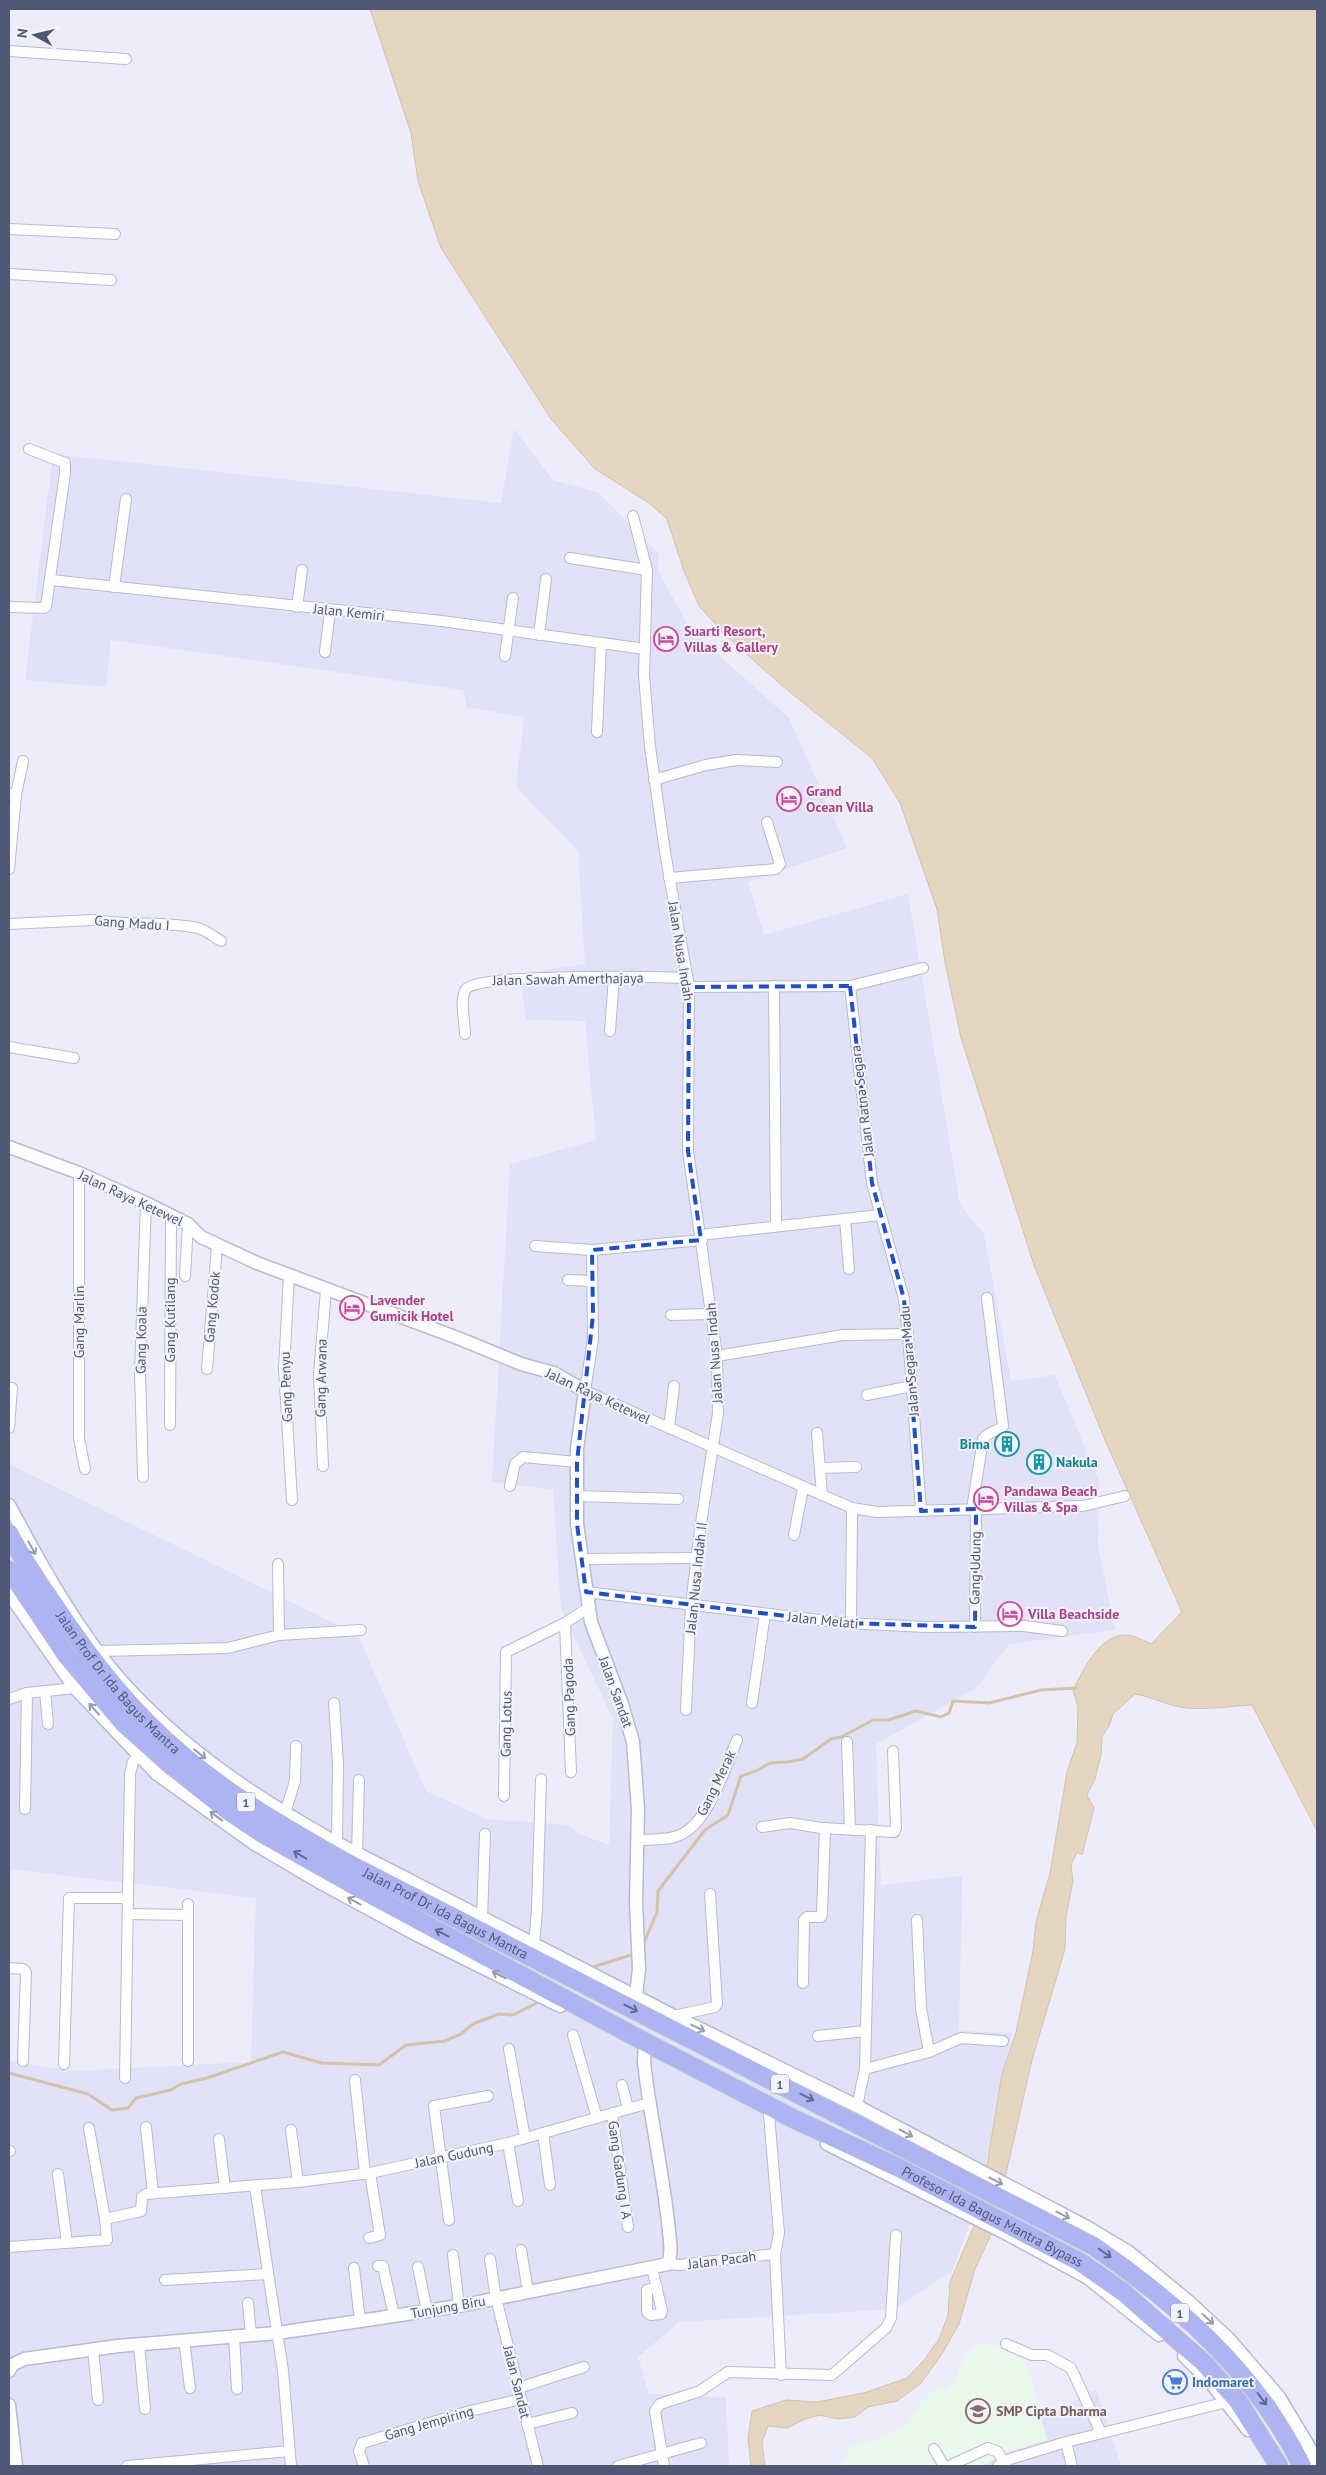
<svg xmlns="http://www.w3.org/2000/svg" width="1326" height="2475" font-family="'PT Sans',sans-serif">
  <rect width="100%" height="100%" fill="#edecfb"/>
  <g fill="#e1e1f8">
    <polygon points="514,429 553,480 599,493 659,554 658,571 690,629 789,718 847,848 748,882 764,935 908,894 960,1205 984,1234 1011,1381 1055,1375 1099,1482 1098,1545 1115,1630 1009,1644 976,1688 876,1744 881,1885 962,1876 959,2031 1012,2033 980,2194 953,2270 895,2309 679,2322 638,2357 649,2394 726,2397 729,2466 9,2466 9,2060 70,2071 251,2062 256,1898 9,1869 9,1464 358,1635 426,1791 487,1819 568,1825 580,1834 609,1845 613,1719 561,1609 553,1490 492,1482 510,1164 596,1140 585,1021 526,1020 520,974 585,964 578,851 516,787 524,717 467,707 463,690 111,640 106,687 25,680 53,454 501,503"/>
    <polygon points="1096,2389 1121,2466 960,2466"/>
  </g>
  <polygon fill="#e8f8ea" points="980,2344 992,2344 1026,2361 1047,2440 1005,2453 983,2466 834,2466 842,2463 852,2446 880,2438 906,2427 924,2399 941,2385 946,2391 956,2380 960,2366 968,2352"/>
  <path fill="#e4d6c1" stroke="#d5c3a8" d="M370 9H1317V1831L1252 1705C1231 1706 1207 1710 1186 1708 1168 1706 1153 1697 1135 1694L1113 1714 1109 1726 1102 1736 1101 1755 1095 1779 1087 1795 1094 1808 1082 1855 1077 1852 1071 1865 1073 1881 1066 1916 1065 1949 1032 2060 993 2230 975 2269 959 2324 942 2354 921 2383 897 2401 868 2407 855 2417 838 2419 819 2415 803 2420 787 2428 768 2426 762 2442 765 2466H751L748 2438 752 2411 786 2400 817 2402 864 2393 907 2378 924 2360 939 2339 948 2315 950 2282 979 2214 1002 2074 1016 2032 1033 1951 1036 1922 1050 1873 1067 1772 1077 1743 1078 1707 1073 1690C1084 1669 1102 1628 1133 1636 1139 1638 1145 1641 1151 1644L1182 1612 1105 1440 1035 1268 961 1038 945 962 937 909 900 803 872 758 786 689 725 635 699 606 684 571 667 519 649 503 595 469 551 419 441 248 418 181 411 133Z"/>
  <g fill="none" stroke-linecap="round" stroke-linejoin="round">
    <g stroke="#d5c3a8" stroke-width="3">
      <polyline points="643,1945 657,1912 658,1891 705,1830 728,1815 741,1776 756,1771 770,1763 787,1762 803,1759 831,1739 841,1737 873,1720 888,1720 916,1711 941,1717 949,1713 953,1701 989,1703 1041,1690 1076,1688"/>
      <polyline points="590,1968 631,1955"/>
      <polyline points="9,2073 88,2094 112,2110 128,2108 136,2098 171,2090 181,2084 207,2078 283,2052 322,2063 379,2065 406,2045 445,2041 461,2034 473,2024 499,2014 513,2015 541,2001"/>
    </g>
    <defs>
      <g id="minor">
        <polyline points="9,51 126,59"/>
        <polyline points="9,229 115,234"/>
        <polyline points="9,274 111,280"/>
        <polyline points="633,516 647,570 644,675 650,747 665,852 689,987 688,1151 717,1356 718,1413 700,1530 691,1605 686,1710"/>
        <polyline points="570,558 647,570"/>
        <polyline points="51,580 442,621 645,649"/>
        <polyline points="114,587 126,499"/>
        <polyline points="9,607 44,608 46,607 65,473 65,463 29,449"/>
        <polyline points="297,607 302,570"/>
        <polyline points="539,635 546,579"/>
        <polyline points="325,652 330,610"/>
        <polyline points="505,656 513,598"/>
        <polyline points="597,732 601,644"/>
        <polyline points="654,780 706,765 736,760 777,762"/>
        <polyline points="9,794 16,795 9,869"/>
        <polyline points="16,795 23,761"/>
        <polyline points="669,878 776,869 780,864 767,822"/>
        <path d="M9 924 94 920C128 926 164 921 198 928 206 930 214 937 221 941"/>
        <polyline points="774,986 776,1226"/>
        <polyline points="850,986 872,1183 904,1299 908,1334 921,1511"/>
        <polyline points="689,987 850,986 923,968"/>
        <polyline points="610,1031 614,977"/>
        <path d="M465 1034C465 1022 459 999 466 989 476 973 659 977 687 978"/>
        <polyline points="9,1047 74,1058"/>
        <polyline points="79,1173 79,1438 85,1469"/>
        <polyline points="845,1219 849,1269"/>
        <polyline points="700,1235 880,1215"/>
        <polyline points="535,1246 592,1250 702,1240"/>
        <polyline points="592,1250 593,1339 585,1391 852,1508 877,1512 1083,1506 1125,1496"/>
        <polyline points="289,1275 284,1369 292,1500"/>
        <polyline points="185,1276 188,1224"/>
        <polyline points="568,1280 592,1281"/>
        <polyline points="671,1315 712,1314"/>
        <polyline points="717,1356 843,1335 908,1334"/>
        <polyline points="207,1369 217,1246"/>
        <polyline points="867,1395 912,1386"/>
        <polyline points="170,1425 171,1215"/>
        <polyline points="9,1428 12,1388"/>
        <polyline points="669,1428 674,1386"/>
        <polyline points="817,1433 822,1495"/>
        <polyline points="323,1466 319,1374 326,1290"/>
        <polyline points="820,1468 856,1467"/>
        <polyline points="143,1477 140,1372 146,1203"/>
        <polyline points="510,1486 515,1464 523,1457 577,1462"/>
        <polyline points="577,1496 678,1499"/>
        <path d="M972 1509 983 1439C988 1431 998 1432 1003 1426L987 1298"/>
        <polyline points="794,1535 803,1488"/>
        <polyline points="581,1559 696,1558"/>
        <polyline points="278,1564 279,1635"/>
        <polyline points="586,1592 844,1623 927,1627 1024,1626 1062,1631"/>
        <polyline points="565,1623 571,1772"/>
        <polyline points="851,1623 852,1508"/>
        <polyline points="975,1627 976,1509"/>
        <polyline points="99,1651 228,1648 279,1635 361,1630"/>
        <polyline points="45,1691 48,1724"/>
        <polyline points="9,1699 27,1693 75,1688"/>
        <polyline points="334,1703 338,1764 337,1843"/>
        <polyline points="752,1703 765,1614"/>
        <polyline points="847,1742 850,1828"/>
        <polyline points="504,1796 506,1652 565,1623 588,1608"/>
        <polyline points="25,1809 27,1693"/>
        <polyline points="285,1813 295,1781 296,1746"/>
        <polyline points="762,1827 790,1823 821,1828 894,1832 896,1828 893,1751"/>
        <path d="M637 1840C650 1839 667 1841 680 1835 709 1823 725 1767 737 1740"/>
        <polyline points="357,1853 359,1780"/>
        <polyline points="128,1914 188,1915"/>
        <polyline points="482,1918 485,1834"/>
        <polyline points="917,1920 921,2008 929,2052"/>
        <polyline points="534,1944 537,1910 541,1779"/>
        <polyline points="9,1968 23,1969 26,1972 23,2061"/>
        <polyline points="803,1983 804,1920 807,1917 821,1917 822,1914 825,1828"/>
        <polyline points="674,2016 715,2007 717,2004 710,1894"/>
        <polyline points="573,2035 597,2118"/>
        <polyline points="818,2036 865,2031"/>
        <polyline points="509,2049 525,2138"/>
        <polyline points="188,2061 188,1904"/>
        <polyline points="64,2064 69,1898 128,1898"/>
        <polyline points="865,2069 929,2052 961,2038 1003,2041"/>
        <polyline points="125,2078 130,1774 133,1762 138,1756"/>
        <polyline points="355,2080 365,2174"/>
        <polyline points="622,2085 628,2108"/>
        <polyline points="857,2106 865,2069 871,1830"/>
        <polyline points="612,2113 628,2227"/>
        <polyline points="769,2115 779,2233 775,2254 781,2375"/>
        <polyline points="146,2127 153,2193"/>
        <polyline points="291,2130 298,2182"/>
        <polyline points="543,2133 550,2185"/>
        <polyline points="219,2139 225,2188"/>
        <polyline points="508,2143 518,2201"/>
        <polyline points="9,2151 10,2151"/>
        <polyline points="58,2174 67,2243"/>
        <polyline points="255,2186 283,2371 291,2466"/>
        <polyline points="105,2219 141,2211 142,2197 146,2194 298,2182 370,2173 508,2143 649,2103"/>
        <polyline points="449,2220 434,2106 488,2096"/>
        <polyline points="369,2238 380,2235 370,2173"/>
        <polyline points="9,2247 107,2240 105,2219 89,2128"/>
        <polyline points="521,2250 528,2291"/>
        <polyline points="453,2255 459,2306"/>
        <polyline points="490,2259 496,2298 538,2466"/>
        <polyline points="668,2264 680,2265 775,2254"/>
        <polyline points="378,2266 383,2266 394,2316"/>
        <polyline points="418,2267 427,2311"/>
        <polyline points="354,2268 360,2321"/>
        <polyline points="652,2268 662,2311 661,2314 651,2315 647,2312 647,2290 657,2287"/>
        <polyline points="165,2280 268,2274"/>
        <polyline points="248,2303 251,2335"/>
        <polyline points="234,2336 237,2389"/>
        <polyline points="184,2340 190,2388"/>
        <polyline points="1006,2344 1032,2355 1047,2355 1071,2368 1101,2433"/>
        <polyline points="139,2345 145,2409"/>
        <polyline points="93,2349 98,2400"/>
        <polyline points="518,2388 584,2367"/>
        <polyline points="527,2424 572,2413"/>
        <polyline points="1066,2442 1072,2466"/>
        <polyline points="934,2449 944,2466"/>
        <polyline points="127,2466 289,2451"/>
        <polyline points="364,2466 359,2451 362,2443 470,2411 521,2399"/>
        <polyline points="618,2466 701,2443"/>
        <polyline points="664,2466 655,2411 660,2404 700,2391 728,2372 832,2375 886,2328 891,2318 896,2235"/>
        <polyline points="949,2466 988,2448 998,2452 1004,2463"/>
        <polyline points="998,2466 1010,2459 1066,2442 1227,2402"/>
      </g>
      <g id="tertiary">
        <polyline points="9,1147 79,1173 146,1203 188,1224 201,1237 257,1263 463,1340 521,1364 554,1373 585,1391 577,1449 577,1524 591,1622 622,1704 633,1742 638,1809 636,1902 639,1969 636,1996"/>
        <path d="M9 1505C40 1563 75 1627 118 1677 179 1747 256 1798 337 1843L674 2016 857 2106 1087 2227 1130 2253 1188 2301 1229 2339 1279 2397 1308 2445 1317 2465"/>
        <polyline points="9,1594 75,1688 157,1774 253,1843 321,1883 417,1935 560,2006"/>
        <polyline points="827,2144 1007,2234 1088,2278 1159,2335"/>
        <polyline points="1184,2356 1211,2383 1248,2430"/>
        <path d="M9 2371 12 2365 24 2359 118 2346 277 2333 360 2321 459 2306 668 2264C673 2251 669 2235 668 2222 662 2168 650 2116 644 2062L645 2042"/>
        <polyline points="9,2405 16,2466"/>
      </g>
      <g id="trunk">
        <path id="s1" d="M9 1533C22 1558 37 1580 53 1603 91 1660 131 1712 184 1756 233 1798 290 1830 346 1862L1092 2245C1177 2303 1257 2373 1302 2466"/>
        <path id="s2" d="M9 1570 66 1655 123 1723 170 1765 228 1811 264 1835 360 1889 645 2042 792 2118 899 2168 1080 2262 1123 2292 1204 2363 1238 2401 1279 2466"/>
      </g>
    </defs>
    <use href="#minor" stroke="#b7bad2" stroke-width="12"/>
    <use href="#tertiary" stroke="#b7bad2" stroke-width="15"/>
    <use href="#trunk" stroke="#c7cad3" stroke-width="20"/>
    <use href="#minor" stroke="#fff" stroke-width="10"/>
    <use href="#tertiary" stroke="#fff" stroke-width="12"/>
    <use href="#trunk" stroke="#acb4f2" stroke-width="18"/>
  </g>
  <defs><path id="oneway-shaft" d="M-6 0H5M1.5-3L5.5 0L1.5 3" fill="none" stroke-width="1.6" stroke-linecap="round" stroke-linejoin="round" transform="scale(1.25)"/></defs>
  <g stroke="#969bad">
    <use href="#oneway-shaft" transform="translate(32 1548) rotate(62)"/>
    <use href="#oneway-shaft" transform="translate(94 1709) rotate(-132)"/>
    <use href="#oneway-shaft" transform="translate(200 1754) rotate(39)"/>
    <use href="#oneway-shaft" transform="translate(216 1816) rotate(-144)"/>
    <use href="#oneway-shaft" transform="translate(354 1901) rotate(-151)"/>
    <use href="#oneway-shaft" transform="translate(499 1975) rotate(-154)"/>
    <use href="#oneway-shaft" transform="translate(698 2028) rotate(26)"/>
    <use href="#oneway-shaft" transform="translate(906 2133) rotate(28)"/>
    <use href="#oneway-shaft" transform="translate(996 2181) rotate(27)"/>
    <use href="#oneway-shaft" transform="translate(1063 2215) rotate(27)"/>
    <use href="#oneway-shaft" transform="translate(1208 2319) rotate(43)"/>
  </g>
  <g stroke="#626a8f">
    <use href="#oneway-shaft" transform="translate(300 1855) rotate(-150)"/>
    <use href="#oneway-shaft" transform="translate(442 1933) rotate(-152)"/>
    <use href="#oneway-shaft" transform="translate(631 2008) rotate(27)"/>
    <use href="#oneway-shaft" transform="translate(807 2097) rotate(27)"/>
    <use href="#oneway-shaft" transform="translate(1105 2253) rotate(35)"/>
    <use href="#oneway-shaft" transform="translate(1262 2399) rotate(54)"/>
  </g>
  <path fill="none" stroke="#1d4ed8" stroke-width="4" stroke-dasharray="10 6" stroke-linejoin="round" d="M850 986 872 1183 904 1299 921 1511 976 1509 975 1627 844 1623 586 1592 577 1524V1462L593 1315 592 1250 701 1240 688 1151 689 987Z"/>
  <defs>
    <symbol id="hotel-ring" viewBox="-11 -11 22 22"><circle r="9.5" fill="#f3f3fe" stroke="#d1479c" stroke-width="1.5"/><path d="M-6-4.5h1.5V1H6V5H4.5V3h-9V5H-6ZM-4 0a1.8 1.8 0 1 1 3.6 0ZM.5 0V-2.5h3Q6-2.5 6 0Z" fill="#d1479c"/></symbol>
    <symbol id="building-ring" viewBox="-11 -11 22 22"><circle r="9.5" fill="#f3f3fe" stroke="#0f9aa8" stroke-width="1.5"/><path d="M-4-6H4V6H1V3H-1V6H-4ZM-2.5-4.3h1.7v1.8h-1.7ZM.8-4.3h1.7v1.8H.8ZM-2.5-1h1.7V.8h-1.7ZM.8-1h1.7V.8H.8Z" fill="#0f9aa8"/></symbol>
    <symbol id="supermarket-ring" viewBox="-11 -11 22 22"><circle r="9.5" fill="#f3f3fe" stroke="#3f7fe0" stroke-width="1.5"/><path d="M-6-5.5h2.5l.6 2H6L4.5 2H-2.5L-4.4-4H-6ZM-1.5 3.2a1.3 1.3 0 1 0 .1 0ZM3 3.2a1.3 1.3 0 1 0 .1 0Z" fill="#3f7fe0"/></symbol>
    <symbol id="school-ring" viewBox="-11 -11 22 22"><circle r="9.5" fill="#f3f3fe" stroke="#8d6e63" stroke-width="1.5"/><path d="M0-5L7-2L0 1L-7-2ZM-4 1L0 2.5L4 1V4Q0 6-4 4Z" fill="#8d6e63"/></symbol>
  </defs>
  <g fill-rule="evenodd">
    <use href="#hotel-ring" x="652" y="625" width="28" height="28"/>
    <use href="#hotel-ring" x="775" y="785" width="28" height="28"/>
    <use href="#hotel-ring" x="338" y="1294" width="28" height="28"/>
    <use href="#building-ring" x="993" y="1430" width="28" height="28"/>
    <use href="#building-ring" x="1025" y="1448" width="28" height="28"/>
    <use href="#hotel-ring" x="972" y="1485" width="28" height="28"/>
    <use href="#hotel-ring" x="996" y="1600" width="28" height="28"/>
    <use href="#supermarket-ring" x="1161" y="2368" width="28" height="28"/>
    <use href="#school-ring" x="964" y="2397" width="28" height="28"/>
  </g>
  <g text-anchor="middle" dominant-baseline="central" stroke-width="4" stroke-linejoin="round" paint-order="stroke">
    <g fill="#f3f3fe" stroke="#81869f" stroke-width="1">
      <rect x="237" y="1792.5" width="18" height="19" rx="4"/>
      <rect x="771" y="2074.5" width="18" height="19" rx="4"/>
      <rect x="1171" y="2303.5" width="18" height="19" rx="4"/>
    </g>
    <g font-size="12" font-weight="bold" fill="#505876">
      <text x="246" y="1802">1</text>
      <text x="780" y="2084">1</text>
      <text x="1180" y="2313">1</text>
    </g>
    <g font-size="14" fill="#505876" stroke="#f3f3fe">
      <text transform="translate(349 612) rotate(6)">Jalan Kemiri</text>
      <text transform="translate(132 923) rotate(4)">Gang Madu I</text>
      <text transform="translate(681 951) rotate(81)">Jalan Nusa Indah</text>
      <text transform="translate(568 979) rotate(-1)">Jalan Sawah Amerthajaya</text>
      <text transform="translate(862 1101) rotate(-97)">Jalan Ratna Segara</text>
      <text transform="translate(131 1198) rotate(25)">Jalan Raya Ketewel</text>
      <text transform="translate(212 1307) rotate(-85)">Gang Kodok</text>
      <text transform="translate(170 1320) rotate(-90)">Gang Kutilang</text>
      <text transform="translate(79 1322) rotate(-90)">Gang Marlin</text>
      <text transform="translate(141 1340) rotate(-89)">Gang Koala</text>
      <text transform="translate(714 1353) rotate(-94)">Jalan Nusa Indah</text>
      <text transform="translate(909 1361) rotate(-95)">Jalan Segara Madu</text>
      <text transform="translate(321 1378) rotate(-89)">Gang Arwana</text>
      <text transform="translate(286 1387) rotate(-92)">Gang Penyu</text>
      <text transform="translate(598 1396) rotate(25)">Jalan Raya Ketewel</text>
      <text transform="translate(975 1568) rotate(-89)">Gang Udung</text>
      <text transform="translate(696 1578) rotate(-84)">Jalan Nusa Indah II</text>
      <text transform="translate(823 1620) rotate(6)">Jalan Melati</text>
      <text stroke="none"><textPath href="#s1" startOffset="186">Jalan Prof Dr Ida Bagus Mantra</textPath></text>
      <text transform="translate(616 1692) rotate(70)">Jalan Sandat</text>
      <text transform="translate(569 1697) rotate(-92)">Gang Pagoda</text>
      <text transform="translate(506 1724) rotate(-89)">Gang Lotus</text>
      <text transform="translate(716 1783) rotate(-64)">Gang Merak</text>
      <text stroke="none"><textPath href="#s1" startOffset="591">Jalan Prof Dr Ida Bagus Mantra</textPath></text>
      <text transform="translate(454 2155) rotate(-12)">Jalan Gudung</text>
      <text transform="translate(620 2170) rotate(82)">Gang Gadung I A</text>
      <text stroke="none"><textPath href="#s2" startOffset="1194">Profesor Ida Bagus Mantra Bypass</textPath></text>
      <text transform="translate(722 2260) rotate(-7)">Jalan Pacah</text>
      <text transform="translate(448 2307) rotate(-10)">Tunjung Biru</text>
      <text transform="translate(517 2382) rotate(76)">Jalan Sandat</text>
      <text transform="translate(429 2423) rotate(-16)">Gang Jempiring</text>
    </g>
    <g font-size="14" font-weight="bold" fill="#b23c85" stroke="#f3f3fe" text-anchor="start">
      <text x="684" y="631">Suarti Resort,<tspan x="684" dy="16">Villas &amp; Gallery</tspan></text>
      <text x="806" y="791">Grand<tspan x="806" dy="16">Ocean Villa</tspan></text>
      <text x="370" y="1300">Lavender<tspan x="370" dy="16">Gumicik Hotel</tspan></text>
      <text x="1004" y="1491">Pandawa Beach<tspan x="1004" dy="16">Villas &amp; Spa</tspan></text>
      <text x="1028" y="1614">Villa Beachside</text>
    </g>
    <g font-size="14" font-weight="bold" fill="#0d838f" stroke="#f3f3fe" text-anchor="end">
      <text x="990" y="1444">Bima</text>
      <text x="1056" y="1462" text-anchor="start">Nakula</text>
    </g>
    <g font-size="14" font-weight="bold" fill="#366cbe" stroke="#f3f3fe" text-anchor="start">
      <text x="1192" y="2382">Indomaret</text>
    </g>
    <g font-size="14" font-weight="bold" fill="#785e54" stroke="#f3f3fe" text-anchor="start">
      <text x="996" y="2411">SMP Cipta Dharma</text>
    </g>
  </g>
  <rect width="1326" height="2475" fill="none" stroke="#505876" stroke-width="20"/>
  <g transform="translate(35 35) rotate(278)" stroke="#f3f3fe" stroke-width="4" paint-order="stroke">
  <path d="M0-4L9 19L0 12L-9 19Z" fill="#505876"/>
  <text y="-8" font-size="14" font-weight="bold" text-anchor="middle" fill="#505876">N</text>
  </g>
</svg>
